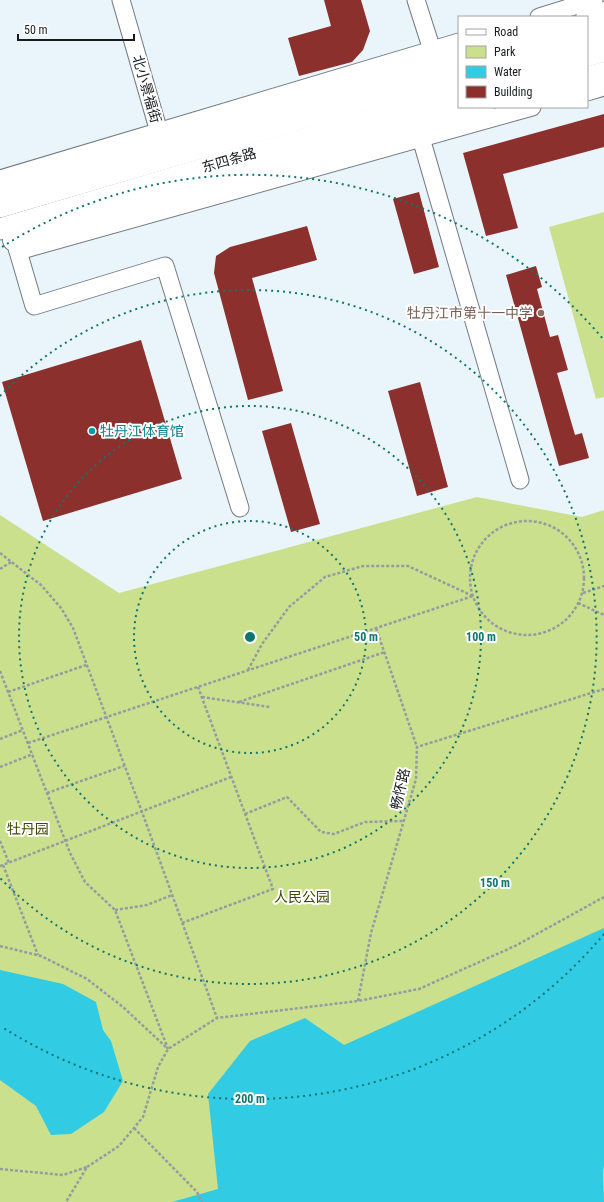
<svg xmlns="http://www.w3.org/2000/svg" width="604" height="1202" font-family="'Roboto Condensed','Noto Sans SC',sans-serif">
  <rect width="100%" height="100%" fill="#eaf4fb"/>
  <g fill="#cbe08d">
    <polygon points="604,212 604,397 596,399 549,227"/>
    <polygon points="477,497 582,517 604,510 604,1202 0,1202 0,515 119,593"/>
  </g>
  <g fill="#31cbe3">
    <path d="M604 928V1166C602 1173 604 1193 604 1202H172L218 1189 208 1094 250 1041 305 1018 344 1045Z"/>
    <polygon points="0,970 63,984 96,1002 103,1030 111,1041 123,1081 104,1112 71,1134 51,1135 36,1106 0,1080"/>
  </g>
  <g fill="#8c302d">
    <polygon points="324,0 361,0 370,31 363,50 352,62 299,76 288,38 331,26"/>
    <polygon points="604,114 604,147 503,174 518,228 486,236 463,153"/>
    <polygon points="419,192 439,267 414,274 393,199"/>
    <polygon points="307,226 317,260 252,278 283,391 248,400 214,273 216,256 230,247"/>
    <polygon points="536,266 542,287 537,289 550,337 558,335 568,370 557,373 575,435 582,433 589,458 559,466 506,275"/>
    <polygon points="141,340 182,479 43,521 2,382"/>
    <polygon points="420,382 448,487 417,496 388,391"/>
    <polygon points="291,423 320,524 291,532 262,431"/>
  </g>
  <g fill="none" stroke-linecap="round" stroke-linejoin="round">
    <defs>
      <g id="minor">
        <polyline points="121,0 159,132"/>
        <polyline points="416,0 432,50"/>
        <polyline points="539,17 594,0"/>
        <polyline points="587,92 604,87"/>
        <polyline points="421,138 520,480"/>
        <polyline points="0,179 459,42"/>
        <polyline points="15,241 34,306 165,266 240,508"/>
        <polyline points="18,251 532,107"/>
      </g>
      <g id="major">
        <polyline points="587,35 604,30"/>
        <polyline points="587,56 604,51"/>
        <polyline points="0,207 459,72"/>
        <polyline points="0,229 459,93"/>
      </g>
      <g id="highway">
        <polyline points="587,18 604,13"/>
        <polyline points="587,78 604,73"/>
        <polyline points="0,192 459,57"/>
        <polyline points="14,240 128,205 483,107"/>
      </g>
    </defs>
    <use href="#minor" stroke="#737b82" stroke-width="19"/>
    <use href="#major" stroke="#737b82" stroke-width="23"/>
    <use href="#highway" stroke="#737b82" stroke-width="24"/>
    <g stroke="#949ca1" stroke-width="2.5" stroke-dasharray="3 2" stroke-linecap="butt">
      <circle cx="527" cy="578" r="57"/>
      <polyline points="0,553 41,585 61,608 73,628 142,812 217,1018"/>
      <polyline points="0,569 11,562"/>
      <polyline points="583,593 604,586"/>
      <polyline points="578,603 604,615"/>
      <polyline points="376,628 417,747"/>
      <polyline points="248,670 262,644 289,607 325,577 363,566 408,566 473,596"/>
      <polyline points="0,671 70,853 85,882 115,910 168,1049"/>
      <polyline points="8,692 86,665"/>
      <polyline points="202,697 270,707"/>
      <polyline points="239,702 385,652"/>
      <polyline points="0,739 23,730"/>
      <polyline points="28,743 473,596"/>
      <polyline points="0,767 33,754"/>
      <polyline points="47,793 124,766"/>
      <polyline points="245,814 287,797 321,832 334,834 365,822 403,821"/>
      <polyline points="0,841 9,863"/>
      <polyline points="3,865 38,955"/>
      <polyline points="0,866 231,777"/>
      <polyline points="115,910 147,905 172,895"/>
      <polyline points="182,923 273,889 198,687"/>
      <polyline points="0,946 41,956 87,979 123,1007 167,1048"/>
      <polyline points="358,1001 371,933 416,779 417,747 604,689"/>
      <polyline points="134,1128 197,1192 202,1202"/>
      <polyline points="87,1167 119,1146 143,1117 158,1067 168,1049 217,1018 358,1001 419,989 515,946 604,897"/>
      <polyline points="0,1169 63,1175 87,1167 66,1202"/>
    </g>
    <use href="#minor" stroke="#fff" stroke-width="17"/>
    <use href="#major" stroke="#fff" stroke-width="21"/>
    <use href="#highway" stroke="#fff" stroke-width="22"/>
  </g>
  <g fill="none" stroke="#0f766e" stroke-width="2" stroke-dasharray="2 4">
    <circle cx="250" cy="637" r="116"/>
    <circle cx="250" cy="637" r="231"/>
    <path d="M0 396A347 347 0 1 1 0 878"/>
    <path d="M604 934A462 462 0 0 1 2 1027M2 247A462 462 0 0 1 604 340"/>
  </g>
  <circle fill="#8d6e63" stroke="#fff" stroke-width="1.5" cx="541" cy="313" r="4"/>
  <circle fill="#0f9aa8" stroke="#fff" stroke-width="1.5" cx="92" cy="431" r="4"/>
  <g text-anchor="middle" dominant-baseline="central" stroke-width="4" stroke-linejoin="round" paint-order="stroke">
    <g font-size="14" fill="#191c1f" stroke="#fff">
      <text transform="translate(147 89) rotate(74)">北小景福街</text>
      <text transform="translate(229 160) rotate(-16)">东四条路</text>
      <text transform="translate(400 789) rotate(-77)">畅怀路</text>
    </g>
    <g font-size="14" fill="#785e54" stroke="#fff" text-anchor="end">
      <text x="533" y="313">牡丹江市第十一中学</text>
    </g>
    <g font-size="14" fill="#0d838f" stroke="#fff" text-anchor="start">
      <text x="100" y="431">牡丹江体育馆</text>
    </g>
    <g font-size="14" fill="#3d4a00" stroke="#fff">
      <text x="28" y="829">牡丹园</text>
      <text x="302" y="897">人民公园</text>
    </g>
  </g>
  <circle cx="250" cy="637" r="6" fill="#0f766e" stroke="#fff" stroke-width="2"/>
  <g font-size="12" text-anchor="middle" font-weight="bold" fill="#0f766e" stroke="#fff" stroke-width="4" stroke-linejoin="round" paint-order="stroke">
    <text x="366" y="641">50 m</text>
    <text x="481" y="641">100 m</text>
    <text x="495" y="887">150 m</text>
    <text x="250" y="1103">200 m</text>
  </g>
  <rect x="458" y="16" width="130" height="92" fill="#ffffff" stroke="#a3a4a5"/>
  <rect x="466" y="29" width="20" height="6" fill="#ffffff" stroke="#a3a4a5"/>
  <text x="494" y="36" font-size="12" fill="#191c1f">Road</text>
  <rect x="466" y="46" width="20" height="12" fill="#cbe08d" stroke="#a3a4a5"/>
  <text x="494" y="56" font-size="12" fill="#191c1f">Park</text>
  <rect x="466" y="66" width="20" height="12" fill="#31cbe3" stroke="#a3a4a5"/>
  <text x="494" y="76" font-size="12" fill="#191c1f">Water</text>
  <rect x="466" y="86" width="20" height="12" fill="#8c302d" stroke="#a3a4a5"/>
  <text x="494" y="96" font-size="12" fill="#191c1f">Building</text>
  <path d="M18 34v6h116v-6" fill="none" stroke="#191c1f" stroke-width="2"/>
  <text x="24" y="34" font-size="12" fill="#191c1f" stroke="#ffffff" stroke-width="3" paint-order="stroke">50 m</text>
</svg>
